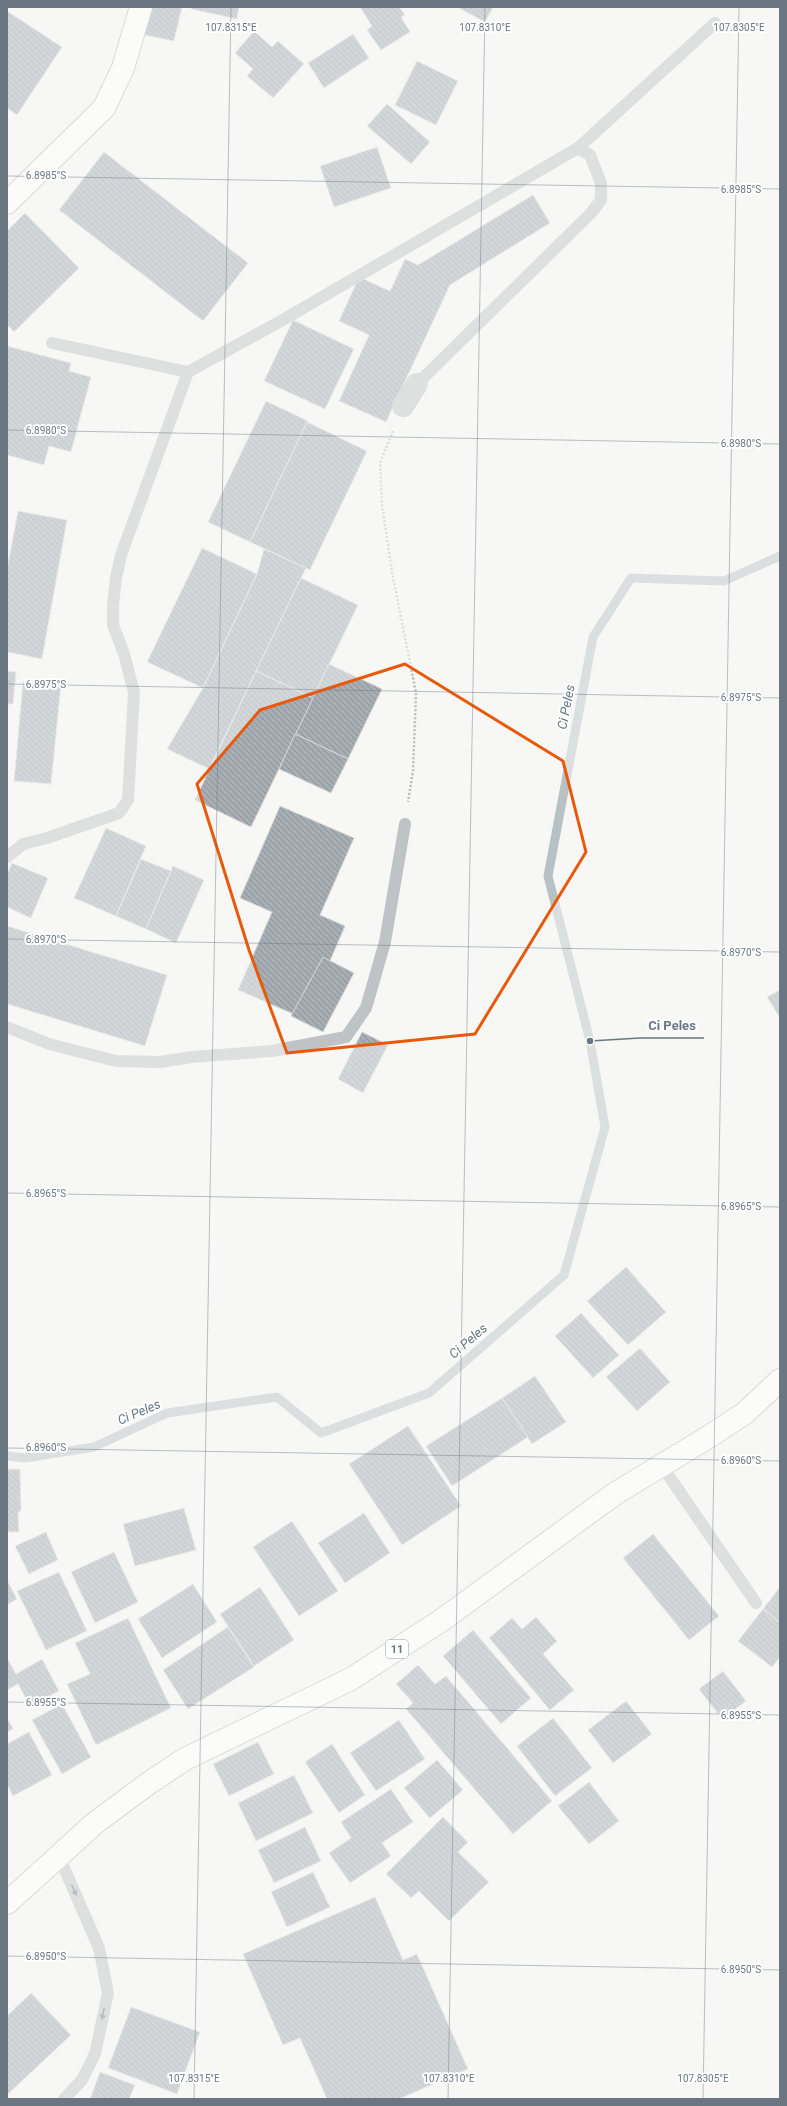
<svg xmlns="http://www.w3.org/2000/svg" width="787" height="2106" font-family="Roboto,sans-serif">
  <defs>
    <pattern id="building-back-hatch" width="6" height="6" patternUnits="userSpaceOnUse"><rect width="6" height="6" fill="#a7aeb3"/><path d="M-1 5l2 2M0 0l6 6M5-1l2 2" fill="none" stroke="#8c9297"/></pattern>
  </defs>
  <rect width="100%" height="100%" fill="#f7f7f5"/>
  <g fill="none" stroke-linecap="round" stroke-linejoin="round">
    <polyline stroke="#b8c2c5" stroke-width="9" points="7,1456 25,1458 94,1447 167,1413 277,1397 321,1433 429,1393 564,1275 605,1127 590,1041 548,876 593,637 631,578 724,581 780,556"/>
  </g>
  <g fill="url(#building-back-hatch)" stroke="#d9d9d7">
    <polygon points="146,7 182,7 174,41 140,34"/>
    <polygon points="192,7 239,7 237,19 191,9"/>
    <polygon points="360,7 399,7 405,15 401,17 410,32 381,50 367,30 372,26"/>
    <polygon points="457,7 493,7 485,22"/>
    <polygon points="7,11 62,47 17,115 7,108"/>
    <polygon points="254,31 272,47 278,41 304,64 273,98 247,76 253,69 235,53"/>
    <polygon points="353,34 369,58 324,88 308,63"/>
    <polygon points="417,61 458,81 436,125 395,105"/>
    <polygon points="387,104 430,142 411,164 367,126"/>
    <polygon points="377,147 391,188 334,207 320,166"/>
    <polygon points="104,152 248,263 203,321 59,210"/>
    <polygon points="533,195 550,223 450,285 386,422 339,401 369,335 339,321 359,277 390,291 405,259 418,265"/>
    <polygon points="25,213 79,268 14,332 7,325 7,231"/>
    <polygon points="293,320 354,349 325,409 264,381"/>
    <polygon points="7,346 71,363 69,371 91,377 71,452 49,446 44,465 7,455"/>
    <polygon points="266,401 308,421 250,542 208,522"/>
    <polygon points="307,422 367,451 310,570 250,542"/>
    <polygon points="18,511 67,520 42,659 7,652 7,569"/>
    <polygon points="202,548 257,574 203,688 147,662"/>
    <polygon points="264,549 306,568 209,769 167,749 203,688 257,574"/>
    <polygon points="301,578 358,605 313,698 256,671"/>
    <polygon points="329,664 382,689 348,759 295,734"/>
    <polygon points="7,671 16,672 13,704 7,704"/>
    <polygon points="256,671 313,698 251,827 195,800"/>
    <polygon points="23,682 61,685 51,784 14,781"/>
    <polygon points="295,734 348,759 331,793 279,769"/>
    <polygon points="280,806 354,838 320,915 345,926 305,1019 238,990 272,912 240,898"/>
    <polygon points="106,828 146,846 116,916 74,898"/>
    <polygon points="141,859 171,871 146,929 116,916"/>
    <polygon points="12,863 48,878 31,918 7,907 7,874"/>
    <polygon points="173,866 204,880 176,943 146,929"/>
    <polygon points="7,926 167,975 145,1046 7,1004"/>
    <polygon points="323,957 354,973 323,1032 291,1016"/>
    <polygon points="780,990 780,1018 767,997"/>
    <polygon points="362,1032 388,1045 363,1093 338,1079"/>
    <polygon points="626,1267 666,1312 628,1345 587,1301"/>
    <polygon points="581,1313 619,1355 593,1378 555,1336"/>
    <polygon points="640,1348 670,1382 637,1411 606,1377"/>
    <polygon points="535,1376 566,1422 532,1444 502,1398"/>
    <polygon points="502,1398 528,1437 452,1486 426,1446"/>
    <polygon points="408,1426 461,1506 402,1545 349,1464"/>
    <polygon points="7,1469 20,1469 21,1511 18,1512 19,1532 7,1532"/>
    <polygon points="184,1508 196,1550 135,1566 123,1524"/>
    <polygon points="364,1513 390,1553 345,1583 318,1543"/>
    <polygon points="292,1521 338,1591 299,1616 253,1547"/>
    <polygon points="46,1532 58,1560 29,1574 15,1546"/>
    <polygon points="653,1534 719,1616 689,1640 623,1558"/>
    <polygon points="114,1552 138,1602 95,1623 71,1572"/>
    <polygon points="59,1572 87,1631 46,1650 17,1591"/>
    <polygon points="7,1580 17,1599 7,1605"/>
    <polygon points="193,1584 217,1622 162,1658 138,1619"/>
    <polygon points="260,1587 294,1640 254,1666 220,1614"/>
    <polygon points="780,1587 780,1623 763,1609"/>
    <polygon points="763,1609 780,1623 780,1657 772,1667 738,1641"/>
    <polygon points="536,1617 557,1641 543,1654 574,1690 550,1710 489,1638 512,1618 522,1629"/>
    <polygon points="128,1618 171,1708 96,1745 67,1684 90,1674 75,1643"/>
    <polygon points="228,1627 254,1667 188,1709 163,1670"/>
    <polygon points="473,1630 531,1698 501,1724 443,1656"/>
    <polygon points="7,1658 16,1674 42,1659 59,1691 30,1706 18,1684 7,1690"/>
    <polygon points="418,1665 435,1684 446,1676 552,1801 513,1834 406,1709 413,1703 396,1684"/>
    <polygon points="723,1671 746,1701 722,1719 699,1689"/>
    <polygon points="626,1701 652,1734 613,1763 588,1730"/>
    <polygon points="62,1704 91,1757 62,1774 32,1720"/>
    <polygon points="7,1718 13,1729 7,1732"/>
    <polygon points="553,1718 592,1768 555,1796 517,1746"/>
    <polygon points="399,1720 425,1759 376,1791 350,1753"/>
    <polygon points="29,1732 52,1775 13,1796 7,1784 7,1744"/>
    <polygon points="258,1742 274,1774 229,1796 213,1764"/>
    <polygon points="332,1744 365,1795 339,1813 305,1762"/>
    <polygon points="437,1760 463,1790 430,1818 404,1788"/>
    <polygon points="294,1775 313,1813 256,1841 238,1803"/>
    <polygon points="589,1782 619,1821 589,1844 558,1806"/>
    <polygon points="391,1789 413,1822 382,1843 391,1856 350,1883 329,1853 351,1838 341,1822"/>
    <polygon points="443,1817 468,1842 458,1852 489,1882 449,1921 419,1891 411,1898 386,1874"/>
    <polygon points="305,1827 321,1861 274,1883 258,1850"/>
    <polygon points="313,1872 330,1907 287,1927 271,1892"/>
    <polygon points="375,1897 403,1960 417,1954 468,2069 399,2099 327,2099 300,2038 283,2045 243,1954"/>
    <polygon points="31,1993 71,2035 7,2095 7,2016"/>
    <polygon points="131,2007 200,2032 177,2094 108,2068"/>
    <polygon points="100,2072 135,2085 129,2099 90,2099"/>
  </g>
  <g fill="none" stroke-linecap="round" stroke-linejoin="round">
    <defs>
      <polyline id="secondary" points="7,203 104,108 123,68 141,7"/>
      <polyline id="highway" points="7,1903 95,1823 149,1783 185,1759 351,1679 442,1620 616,1493 710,1436 745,1413 780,1380"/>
    </defs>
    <use href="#secondary" stroke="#b4b8bc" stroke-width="24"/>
    <use href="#highway" stroke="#b3b6b9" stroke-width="24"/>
    <polyline stroke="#b9bcbe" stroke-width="2.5" stroke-dasharray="2 2" stroke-linecap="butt" points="393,431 380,463 382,505 392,572 416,693 413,771 408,802"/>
    <g stroke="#bfc3c6" stroke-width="12">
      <polyline points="52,343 188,372"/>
      <polyline points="417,384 591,213 601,200 601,183 590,155 578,148"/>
      <polyline points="7,857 23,844 47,838 119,813 128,800 134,692 124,654 113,625 113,604 116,578 121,555 188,372 281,321 578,148 715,23"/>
      <polyline points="7,1027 49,1044 116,1061 160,1062 192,1057 272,1051 346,1037 366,1008 385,942 405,824"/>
      <polyline points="662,1466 756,1603"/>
      <polyline points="58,1854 99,1948 108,1993 95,2054 82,2080 64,2099"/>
    </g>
    <polyline stroke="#bfc3c6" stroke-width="22" points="403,406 417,384"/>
    <use href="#secondary" stroke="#fff" stroke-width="22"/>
    <use href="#highway" stroke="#fff" stroke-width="22"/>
  </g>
  <defs><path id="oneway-solid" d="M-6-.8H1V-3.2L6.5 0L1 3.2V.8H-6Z"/></defs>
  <g fill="#6a7782">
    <use href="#oneway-solid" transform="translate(74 1890) rotate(66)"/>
    <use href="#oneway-solid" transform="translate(103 2014) rotate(102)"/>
  </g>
  <path d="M0 0H787V2106H0ZM405 664 563 761 586 852 475 1034 287 1053 249 950 197 784 260 710Z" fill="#f7f7f5" fill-opacity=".55" fill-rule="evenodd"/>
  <path fill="none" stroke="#e8590c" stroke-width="3" stroke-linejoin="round" d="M405 664 563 761 586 852 475 1034 287 1053 249 950 197 784 260 710Z"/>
  <path fill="none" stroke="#6a7782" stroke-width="1" stroke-opacity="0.45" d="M7 176 780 189M7 430 780 444M7 684 780 698M7 939 780 952M7 1193 780 1207M7 1448 780 1461M7 1702 780 1715M7 1956 780 1970M194 2099 231 7M448 2099 485 7M703 2099 739 7"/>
  <g text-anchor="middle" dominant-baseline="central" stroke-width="4" stroke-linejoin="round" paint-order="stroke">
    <rect fill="#fff" stroke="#97a0a8" stroke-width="1" x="386" y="1640" width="22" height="18" rx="3"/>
    <g font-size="11" font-weight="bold" fill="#6a7782">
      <text x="397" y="1649">11</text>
    </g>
    <g font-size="13" font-style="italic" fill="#66777e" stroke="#fff">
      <text transform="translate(566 707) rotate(-79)">Ci Peles</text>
      <text transform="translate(468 1341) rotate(-41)">Ci Peles</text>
      <text transform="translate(139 1412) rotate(-23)">Ci Peles</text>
    </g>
  </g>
  <g font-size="10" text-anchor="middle" fill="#6a7782" stroke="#fff" stroke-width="4" stroke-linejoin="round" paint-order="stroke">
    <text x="231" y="31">107.8315°E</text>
    <text x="485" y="31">107.8310°E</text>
    <text x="739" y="31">107.8305°E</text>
    <text x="46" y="179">6.8985°S</text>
    <text x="741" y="193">6.8985°S</text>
    <text x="46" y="434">6.8980°S</text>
    <text x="741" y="447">6.8980°S</text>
    <text x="46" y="688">6.8975°S</text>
    <text x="741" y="701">6.8975°S</text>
    <text x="46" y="943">6.8970°S</text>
    <text x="741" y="956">6.8970°S</text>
    <text x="46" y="1197">6.8965°S</text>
    <text x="741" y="1210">6.8965°S</text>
    <text x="46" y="1451">6.8960°S</text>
    <text x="741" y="1464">6.8960°S</text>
    <text x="46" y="1706">6.8955°S</text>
    <text x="741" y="1719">6.8955°S</text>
    <text x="46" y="1960">6.8950°S</text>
    <text x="741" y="1973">6.8950°S</text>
    <text x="194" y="2082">107.8315°E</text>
    <text x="449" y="2082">107.8310°E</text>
    <text x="703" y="2082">107.8305°E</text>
  </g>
  <path fill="none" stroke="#6a7782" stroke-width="1.5" d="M590 1041L640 1038H704"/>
  <circle fill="#6a7782" stroke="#fff" stroke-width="1.5" cx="590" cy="1041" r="4"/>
  <g font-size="13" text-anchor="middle" font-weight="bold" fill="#6a7782" stroke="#fff" stroke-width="4" stroke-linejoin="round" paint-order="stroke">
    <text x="672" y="1030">Ci Peles</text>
  </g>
  <rect width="787" height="2106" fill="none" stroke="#6a7782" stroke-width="16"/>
</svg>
